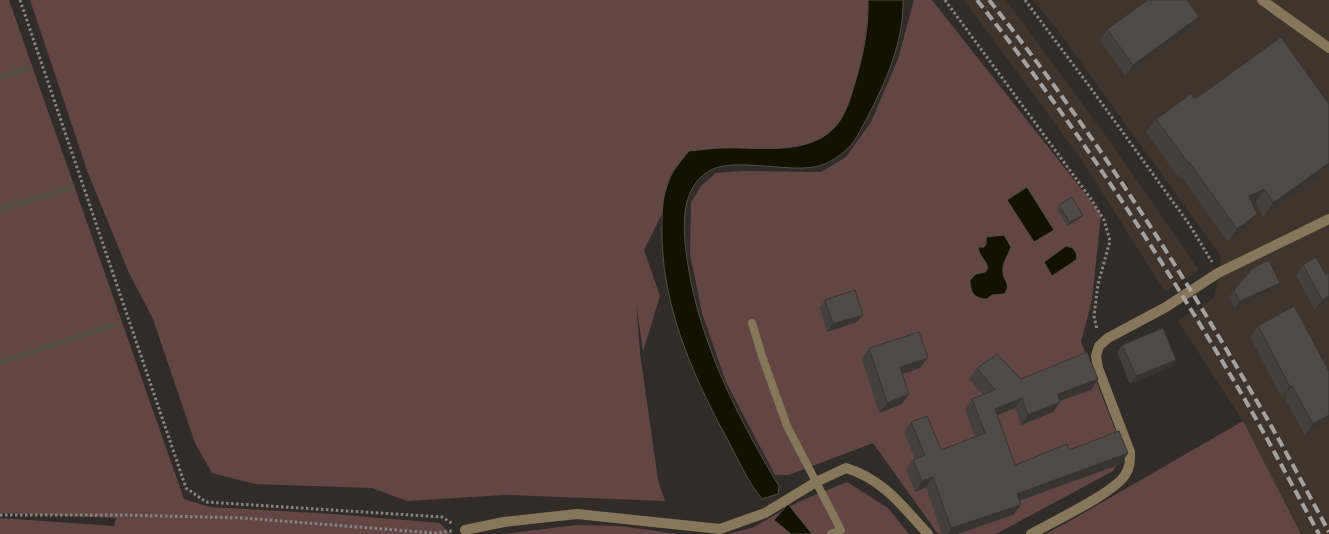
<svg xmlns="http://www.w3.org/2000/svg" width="1329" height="534" font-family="Overpass,sans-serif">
  <rect width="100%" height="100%" fill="#312c28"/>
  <g fill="#3f352d">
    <polygon points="964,0 1006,0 1111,143 1199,270 1165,292 1081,159"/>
    <polygon points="1033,0 1329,0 1329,534 1301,534 1243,421 1178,321 1214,298 1221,256 1056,28"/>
  </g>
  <g fill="#624643">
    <polygon points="0,0 9,0 184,499 210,507 333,514 440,523 450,534 0,534 0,518 114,526 116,518 0,513"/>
    <path d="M30 0H868C868 31 862 58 854 87 850 98 847 112 839 122 814 157 761 147 724 148 713 148 701 150 690 151L674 169 670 177 665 193 662 214 644 250 660 296 643 352 636 302 640 353 658 480 665 501 505 495 407 501 372 488 255 484 212 473 195 443 153 319 129 273 88 173Z"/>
    <polygon points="914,0 932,0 1101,214 1092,300 1081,342 1124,452 1113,471 996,534 938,534 873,443 789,475 775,475 726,382 702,313 690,254 691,202 701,186 716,173 742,171 821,172 846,157 871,122 898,59"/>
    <polygon points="1243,421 1301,534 1045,534 1068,522"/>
    <polygon points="847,482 888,508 909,534 727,534 752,528 798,502"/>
    <polygon points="576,525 620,526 678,534 505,534"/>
  </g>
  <g fill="#151100" stroke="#524e42">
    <path d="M868 0H903C904 41 886 82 867 118 862 127 858 136 852 144 842 155 828 165 814 167 785 172 732 157 709 171 684 186 683 216 685 242 693 329 734 412 779 486L778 494 762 499C749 483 740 464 731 446 696 382 664 313 662 239 662 221 661 203 667 186 671 172 680 162 689 151 701 150 712 148 724 148 761 147 814 157 839 122 847 111 851 96 855 83 863 55 869 29 868 0Z"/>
    <polygon points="1027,187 1054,230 1034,242 1007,200"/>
    <path d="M1004 235 1011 247C1008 255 1002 264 1003 271 1003 281 1012 285 1004 294L992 295 987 299C974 299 970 292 970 280L976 274 985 272 988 268C986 260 979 256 978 247H984L986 244V237Z"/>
    <polygon points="1066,246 1073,248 1077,255 1076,260 1052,276 1044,262"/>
    <polygon points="788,504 812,534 791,534 774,520"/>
  </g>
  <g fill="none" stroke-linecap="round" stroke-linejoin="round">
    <g stroke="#524e42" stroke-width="5.5">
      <polyline points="0,77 29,68"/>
      <polyline points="0,209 70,188"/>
      <polyline points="0,362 113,325"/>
    </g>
    <g stroke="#878380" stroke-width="3" stroke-dasharray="2.5 2.5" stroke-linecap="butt">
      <polyline points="20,0 186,488 206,502 442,517 453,524"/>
      <polyline points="945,0 1091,199 1104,220 1110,241 1098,284 1094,316 1097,330"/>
      <polyline points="1025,0 1090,87 1189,224 1212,262"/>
      <polyline points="0,515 124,515 243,518 435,533 452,531"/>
    </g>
    <polyline stroke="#87775a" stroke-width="8" points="752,323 762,356 787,426 841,530 831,534"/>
    <g stroke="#87775a" stroke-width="10">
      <polyline points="1262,0 1329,48"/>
      <path d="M465 530 504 522 577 514 720 529 765 513 816 482 846 468C883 479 903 507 928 534"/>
      <path d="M1031 534C1052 522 1114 493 1125 475 1130 468 1130 461 1130 452L1098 368 1096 356 1099 346 1108 338 1166 307 1218 273 1329 219"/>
    </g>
    <g stroke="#a5a19e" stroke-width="4" stroke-dasharray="10 5" stroke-linecap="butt">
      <path d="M977 0C1076 125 1163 260 1244 398 1270 443 1294 489 1319 534"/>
      <path d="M989 0C1087 123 1173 257 1252 393 1279 438 1304 486 1329 532"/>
    </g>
  </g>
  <g fill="#45403d">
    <polygon points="1192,28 1125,76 1100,40 1107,29"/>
    <polygon points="1195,99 1329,170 1263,217 1256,202 1252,204 1257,214 1247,228 1228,242 1181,176 1179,178 1146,132 1156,119"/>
    <polygon points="1059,205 1083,215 1080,218 1067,226 1057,209"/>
    <polygon points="1303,265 1329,302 1315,310 1296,275"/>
    <polygon points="1234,290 1274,291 1235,308 1229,298"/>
    <polygon points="825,300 863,315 857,322 827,332 820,308"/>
    <polygon points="1258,326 1329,421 1305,435 1284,397 1282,398 1250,337"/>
    <polygon points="1122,345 1176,360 1171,367 1130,384 1117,352"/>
    <polygon points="869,348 920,368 903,374 902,404 879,413 862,359"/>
    <polygon points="977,368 1021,379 1098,379 1091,390 1060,401 1053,412 1021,425 1015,408 997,415 1015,465 1069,450 1128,453 1121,464 1019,501 1021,505 1013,515 957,534 942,534 926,487 915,492 906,470 913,460 915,459 904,432 911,422 941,450 975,437 965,410 972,399 983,395 969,379"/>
  </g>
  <g fill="#383432">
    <polygon points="1199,17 1192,28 1125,76 1133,65"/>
    <polygon points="1190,163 1181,176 1179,178 1189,164"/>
    <polygon points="1329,163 1329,170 1263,217 1273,203"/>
    <polygon points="1265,189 1256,202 1240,210 1249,196"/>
    <polygon points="1257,214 1247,228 1228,242 1237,229"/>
    <polygon points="1083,215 1080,218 1067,226 1070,222"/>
    <polygon points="1280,283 1274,291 1235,308 1240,301"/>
    <polygon points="1329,296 1329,302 1315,310 1322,300"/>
    <polygon points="863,315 857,322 827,332 833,324"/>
    <polygon points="928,358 920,368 893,377 900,367"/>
    <polygon points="1176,360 1171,367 1130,384 1136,376"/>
    <polygon points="1098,379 1091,390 1051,404 1058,394"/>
    <polygon points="1292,386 1284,397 1282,398 1290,387"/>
    <polygon points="909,394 902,404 879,413 887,403"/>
    <polygon points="1022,398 1015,408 988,419 995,409"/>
    <polygon points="1060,402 1053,412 1021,425 1028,415"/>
    <polygon points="1329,415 1329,421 1305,435 1313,424"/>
    <polygon points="1128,453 1121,464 1010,504 1017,494"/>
    <polygon points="933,477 926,487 915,492 922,481"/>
    <polygon points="1021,505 1013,515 957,534 947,534 951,528"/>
  </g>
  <g fill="#504a47" stroke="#383432">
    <polygon points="1148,0 1187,0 1199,17 1133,65 1107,29"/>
    <polygon points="1281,37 1329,104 1329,163 1273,203 1265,189 1249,196 1257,214 1237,229 1190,163 1189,164 1156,119 1191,94 1195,99"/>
    <polygon points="1072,197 1083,215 1070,222 1059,205"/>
    <polygon points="1316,257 1326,275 1329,273 1329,296 1322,300 1303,265"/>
    <polygon points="1269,260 1280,283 1240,301 1234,290 1253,268"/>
    <polygon points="855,290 863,315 833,324 825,300"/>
    <polygon points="1294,306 1329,371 1329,415 1313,424 1292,386 1290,387 1258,326"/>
    <polygon points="1163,328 1176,360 1136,376 1122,345"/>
    <polygon points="919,332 928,358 900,367 909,394 887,403 869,348"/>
    <polygon points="1087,352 1098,379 1058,394 1060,402 1028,415 1022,398 995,409 1015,465 1067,444 1069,450 1119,431 1128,453 1017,494 1021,505 951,528 933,477 922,481 913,460 925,455 911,422 927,416 941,450 985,433 972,399 995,390 977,368 997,354 1021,379"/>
  </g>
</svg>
